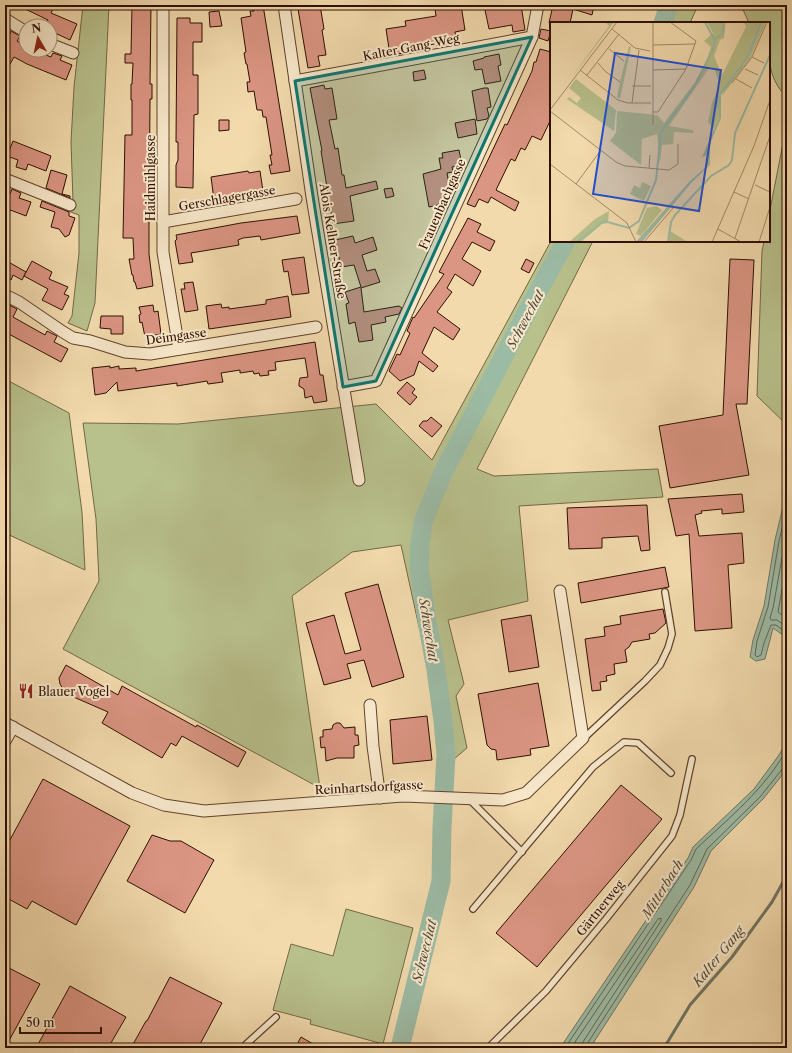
<svg xmlns="http://www.w3.org/2000/svg" width="792" height="1053" font-family="'Libre Caslon Text',serif">
  <rect width="100%" height="100%" fill="#f2daad"/>
  <filter id="stains"><feTurbulence type="fractalNoise" baseFrequency=".005" numOctaves="4"/><feColorMatrix values="0 0 0 0 .2 0 0 0 0 .09 0 0 0 0 .02 0 0 0 .5 -.17"/></filter>
  <radialGradient id="worn" r=".72"><stop offset=".6" stop-color="#630" stop-opacity="0"/><stop offset="1" stop-color="#630" stop-opacity=".3"/></radialGradient>
  <g fill="#b8c08c" stroke="#736846">
    <polygon points="83,5 109,5 95,303 87,331 68,323 72,316 79,253 79,215 68,211 73,201 71,142 74,87"/>
    <polygon points="661,5 698,5 690,23 656,23"/>
    <path d="M741 5H779L787 19V97C765 77 769 50 769 23H749Z"/>
    <polygon points="787,130 787,291 783,312 787,313 787,425 757,396 762,251 764,241 769,241 769,215 785,133"/>
    <polygon points="551,241 593,241 477,469 494,476 658,469 663,497 519,506 528,601 448,620 464,684 456,696 467,748 454,759 443,681 419,627 401,545 352,552 292,596 320,788 63,649 99,581 96,519 83,423 178,424 376,404 432,460"/>
    <polygon points="5,379 69,413 82,512 85,570 5,533"/>
    <polygon points="346,909 413,928 383,1044 310,1024 311,1020 273,1010 291,944 333,956"/>
  </g>
  <g fill="#9cbba5" stroke="#707663">
    <polygon points="787,490 787,638 773,628 765,659 756,661 750,657 753,640 764,606 775,540"/>
    <polygon points="787,741 787,769 763,799 711,851 694,887 590,1048 560,1048 688,858 693,847 754,789 779,755"/>
  </g>
  <g fill="none" stroke-linecap="round" stroke-linejoin="round">
    <g stroke="#656552" stroke-width="1">
      <polyline points="787,508 779,541 768,607 757,641 755,655 757,657 761,655 764,643 771,625 776,625 787,633"/>
      <polyline points="787,530 773,608 770,618 771,620 777,620 787,627"/>
      <polyline points="787,561 778,612 787,619"/>
      <path d="M565 1048 691 860 696 849C729 818 765 789 787 749"/>
      <polyline points="571,1048 658,919 661,918 661,921 583,1042 582,1048"/>
      <polyline points="587,1048 587,1044 690,885 707,849 760,797 783,768 787,767"/>
    </g>
    <polyline stroke="#707663" stroke-width="3" points="664,1048 690,1005 732,957 772,902 787,875"/>
    <g stroke="#9cbba5" stroke-width="19">
      <polyline points="663,23 669,5"/>
      <polyline points="400,1048 441,881 442,827 446,755 443,721 436,670 427,621 419,568 420,545 423,522 443,473 530,306 566,241"/>
    </g>
  </g>
  <g fill="#db9583" stroke="#2e0f00">
    <polygon points="17,5 55,5 51,13 77,24 70,40 53,32 55,29 46,24 48,20"/>
    <polygon points="132,5 151,5 150,84 152,84 152,99 150,99 149,229 149,254 153,286 137,289 135,282 134,282 133,275 132,275 129,259 134,259 133,238 123,238 125,135 132,135 132,100 131,100 131,84 132,84 133,63 125,63 125,54 131,54"/>
    <polygon points="253,5 263,5 290,171 271,174 269,165 272,165 270,155 272,155 266,117 263,117 262,110 257,110 254,91 248,92 247,82 250,82 247,64 246,64 244,53 246,52 241,18 251,16 250,11 254,11"/>
    <polygon points="320,5 324,29 322,30 326,55 318,56 320,66 308,68 298,9"/>
    <polygon points="461,5 465,30 455,32 457,42 426,47 425,45 403,49 404,53 390,55 386,29 406,26 405,21 436,16 435,9"/>
    <polygon points="484,5 521,5 525,30 513,32 512,25 489,29"/>
    <polygon points="553,5 594,5 592,15 573,9 570,23 549,23"/>
    <polygon points="219,11 222,26 210,27 209,12"/>
    <polygon points="177,18 190,18 190,23 202,23 202,42 193,42 193,75 198,75 198,114 194,115 193,188 176,187 176,165 178,160 178,142 176,142"/>
    <polygon points="541,29 551,31 548,41 539,38"/>
    <polygon points="11,31 20,36 17,41 26,46 26,50 33,50 51,57 53,53 62,56 60,60 72,65 66,80 27,64 14,57 5,73 5,34 9,36"/>
    <polygon points="540,49 551,52 551,119 541,140 532,136 525,150 521,148 515,161 511,159 496,190 519,202 515,211 491,197 488,203 479,199 475,207 467,204 505,124 507,125 532,71 534,62 536,62"/>
    <polygon points="499,54 501,65 498,66 501,81 485,84 482,69 475,70 473,61 484,58 484,57"/>
    <polygon points="424,70 426,79 414,81 413,72"/>
    <polygon points="324,85 325,89 332,88 337,119 329,120 335,149 338,148 342,175 344,175 346,188 376,181 378,189 350,196 354,221 333,224 321,151 322,151 310,88"/>
    <polygon points="484,88 488,88 491,107 487,108 489,116 487,119 477,121 472,91"/>
    <polygon points="475,119 477,134 458,138 455,123"/>
    <polygon points="219,120 229,120 229,130 219,131"/>
    <polygon points="13,141 51,156 46,171 28,164 26,170 16,167 18,160 7,156"/>
    <polygon points="459,150 462,165 452,167 453,172 447,173 451,195 445,192 447,203 429,207 423,174 441,169 439,158 443,158 442,153"/>
    <polygon points="51,170 67,175 62,194 70,196 70,198 46,188"/>
    <polygon points="248,171 249,173 260,171 263,191 214,200 211,177"/>
    <polygon points="392,188 394,196 386,198 384,189"/>
    <polygon points="12,189 21,193 19,198 31,202 26,216 5,208 5,192 10,194"/>
    <polygon points="42,201 69,212 69,216 75,218 69,235 65,237 59,229 51,227 55,212 40,207"/>
    <polygon points="297,216 300,233 261,240 260,236 243,238 238,240 239,245 191,253 193,262 179,264 175,241 177,239 176,235 241,223"/>
    <polygon points="468,218 481,224 477,232 495,241 490,251 472,242 462,259 481,271 473,286 455,274 447,288 452,292 437,312 460,329 453,340 434,327 422,353 438,366 433,372 419,361 414,375 400,381 389,371 397,354 400,355 410,333 407,331 413,317 414,318 444,274 439,272"/>
    <polygon points="353,236 355,243 373,237 377,250 362,255 367,271 375,269 380,282 361,288 364,312 399,306 402,308 399,314 385,317 386,322 371,325 373,340 359,342 355,322 349,324 346,304 349,303 345,292 361,287 354,265 341,267 335,240"/>
    <polygon points="304,257 309,293 292,295 288,271 284,272 282,260"/>
    <polygon points="526,259 534,263 529,273 521,269"/>
    <polygon points="730,259 754,260 747,404 736,404 749,475 670,488 659,426 723,415"/>
    <polygon points="5,260 26,272 22,280 13,275 11,280 5,277"/>
    <polygon points="32,261 52,272 49,279 68,287 64,294 69,296 62,310 42,300 48,289 24,276"/>
    <polygon points="193,282 198,310 185,312 181,289 185,289 184,283"/>
    <polygon points="288,296 291,317 209,329 206,306 221,304 222,308 229,307 229,309 266,304 266,300"/>
    <polygon points="7,304 17,309 13,317 45,335 47,331 57,336 54,342 68,349 61,362 5,332 5,308"/>
    <polygon points="153,305 154,312 158,311 161,334 145,337 142,322 140,323 139,315 141,314 139,307"/>
    <polygon points="101,316 123,316 123,334 111,334 111,329 100,328"/>
    <polygon points="315,342 320,375 323,375 327,401 314,403 312,396 305,398 304,389 299,386 299,383 300,378 308,377 305,358 275,362 276,370 268,371 269,375 260,376 259,373 254,374 253,371 240,373 240,370 221,373 223,382 208,384 207,381 177,386 177,383 118,391 117,382 106,393 95,395 92,368 110,366 110,368 119,366 119,369 136,368 136,371"/>
    <polygon points="407,382 415,389 412,393 417,397 410,405 397,393"/>
    <polygon points="431,417 442,426 432,437 419,426 423,421 427,421"/>
    <polygon points="742,494 744,512 722,514 722,509 701,511 702,513 695,515 699,536 742,533 744,563 728,565 732,628 695,631 689,534 676,536 668,499"/>
    <polygon points="647,505 650,550 641,551 638,536 602,538 602,548 569,549 567,508"/>
    <polygon points="665,567 669,587 581,603 578,583"/>
    <polygon points="378,584 404,677 372,687 364,660 347,664 351,678 324,685 306,623 334,615 345,654 361,650 345,593"/>
    <polygon points="663,609 666,623 655,633 649,634 650,639 632,642 629,647 625,650 627,662 614,664 615,674 606,676 607,681 600,682 601,690 592,691 585,639 605,636 604,627 621,624 620,616"/>
    <polygon points="531,615 539,667 509,672 501,620"/>
    <polygon points="66,665 118,695 122,686 196,727 197,725 246,752 238,767 182,736 176,746 171,743 162,758 102,723 108,712 69,695 65,692 60,684 59,678"/>
    <polygon points="538,683 549,746 530,749 531,755 497,760 496,750 491,749 487,745 478,694"/>
    <polygon points="427,716 432,760 393,764 390,720"/>
    <polygon points="336,723 340,723 344,728 355,727 355,735 358,735 359,745 354,746 354,758 337,758 326,761 325,747 321,748 320,737 323,737 323,730 332,729 333,725"/>
    <polygon points="43,779 130,826 76,925 32,901 27,909 5,897 5,849"/>
    <polygon points="621,785 662,819 537,967 496,933"/>
    <polygon points="152,835 170,841 181,841 214,860 185,913 127,881"/>
    <polygon points="9,968 40,984 5,1048 5,976"/>
    <polygon points="170,977 222,1003 198,1048 131,1048 146,1021 147,1021"/>
    <polygon points="70,986 126,1017 108,1048 36,1048"/>
    <polygon points="301,1037 320,1048 295,1048"/>
  </g>
  <g fill="none" stroke-linecap="round" stroke-linejoin="round">
    <defs>
      <g id="service">
        <polyline points="584,738 645,681 660,665 668,648 672,634 665,592"/>
        <polyline points="470,800 522,852"/>
        <polyline points="473,909 593,767 624,742 638,743 671,773"/>
        <polyline points="242,1048 276,1017"/>
        <polyline points="488,1048 546,991 606,919 672,836 680,815 692,759"/>
      </g>
      <g id="minor">
        <polyline points="163,5 163,252 179,349"/>
        <polyline points="284,5 312,197 359,480"/>
        <polyline points="5,19 26,32"/>
        <polyline points="50,44 73,53"/>
        <polyline points="295,81 532,37"/>
        <polyline points="5,179 70,205"/>
        <polyline points="163,222 296,199"/>
        <polyline points="5,295 19,302 63,332 73,338 90,341 125,352 150,354 316,327"/>
        <polyline points="343,387 376,381 532,37 538,5"/>
        <polyline points="370,705 373,746 380,798"/>
        <polyline points="5,723 132,793 164,805 204,811 403,796 503,800 526,793 583,738 560,591"/>
        <polyline points="5,741 13,727"/>
      </g>
    </defs>
    <use href="#service" stroke="#5f422b" stroke-width="8"/>
    <use href="#minor" stroke="#5f422b" stroke-width="13"/>
    <use href="#service" stroke="#f7e7ca" stroke-width="5.5"/>
    <use href="#minor" stroke="#f7e7ca" stroke-width="11"/>
  </g>
  <path fill="#0f766e" fill-opacity="0.2" stroke="#0f766e" stroke-width="3" stroke-linejoin="round" d="M532 37 376 381 343 387 295 81Z"/>
  <defs>
    <symbol id="restaurant-bare" viewBox="-9 -9 18 18"><path d="M-5-6h1v4h1v-4h1v4h1v-4h1v5L-1.5 .5V6h-2V.5L-5-1ZM5-6V6H3V1.5H1.5Q1.5-4 5-6Z" fill="#8f2418" stroke="#f7e7ca" stroke-width="2.5" paint-order="stroke"/></symbol>
  </defs>
  <g fill-rule="evenodd">
    <use href="#restaurant-bare" x="15" y="680" width="22" height="22"/>
  </g>
  <g text-anchor="middle" dominant-baseline="central" stroke-width="4" stroke-linejoin="round" paint-order="stroke">
    <g font-size="12" fill="#2e0f00" stroke="#f7e7ca">
      <text transform="translate(411 47) rotate(-11)">Kalter Gang-Weg</text>
      <text transform="translate(150 178) rotate(-90)">Haidmühlgasse</text>
      <text transform="translate(227 198) rotate(-10)">Gerschlagergasse</text>
      <text transform="translate(442 204) rotate(-66)">Frauenbachgasse</text>
      <text transform="translate(333 241) rotate(81)">Alois Kellner-Straße</text>
      <text transform="translate(176 336) rotate(-8)">Deimgasse</text>
      <text transform="translate(369 787) rotate(-3)">Reinhartsdorfgasse</text>
      <text transform="translate(600 908) rotate(-51)">Gärtnerweg</text>
    </g>
    <g font-size="12" fill="#2e0f00" stroke="#f7e7ca" text-anchor="start">
      <text x="38" y="691">Blauer Vogel</text>
    </g>
    <g font-size="13" font-style="italic" fill="#544b3a" stroke="#f7e7ca">
      <text transform="translate(525 319) rotate(-62)">Schwechat</text>
      <text transform="translate(429 630) rotate(81)">Schwechat</text>
      <text transform="translate(662 889) rotate(-58)">Mitterbach</text>
      <text transform="translate(424 951) rotate(-76)">Schwechat</text>
      <text transform="translate(718 956) rotate(-51)">Kalter Gang</text>
    </g>
  </g>
  <g transform="translate(550 22)">
    <rect width="220" height="220" fill="#f2daad"/>
    <path d="M55 0H64L18 60 59 4ZM157 0H176L174 16 170 18 164 34 172 53 196 5 194 0H210L195 37 169 71 164 89 166 90 168 84 169 95 164 107 158 100 162 81 170 63 164 46 160 45 119 104 143 108V111L124 110 123 122 112 123 110 142 107 112 92 117 91 143 60 119 66 111 67 89 107 93 114 101 145 60 156 41 161 25 154 19 163 11ZM213 0H216L200 37 172 74 175 66 199 35ZM79 24 81 25 70 77 67 75 70 60ZM26 57 66 88 64 109 17 77 19 75 27 81 31 76 19 66ZM92 160 101 164 94 179 80 172 84 163 90 166ZM106 184 112 188 91 214 86 212 97 186ZM59 189 58 201 52 202 31 220H19L45 197ZM120 209 138 220H119Z" fill="#b8c08c"/>
    <path d="M210 0H213L199 35 171 73V96L160 122V143L142 160 92 220H86L140 159 156 145 157 133 152 135 169 96 168 84 166 90 164 89 169 71 195 37Z" fill="#9cbba5"/>
    <path fill="none" stroke="#9cbba5" stroke-width="2" d="M164 17 173 12V0M27 220 54 199 79 206 89 199 106 158 111 110 144 65 164 25V17L155 0M118 220 121 200 125 193 161 154 179 143 182 138 185 111 220 33"/>
    <path fill="none" stroke="#a48968" stroke-width="1" d="M103 0V103M62 7 85 26 100 29M103 23 145 22M59 27 74 39M202 35 214 41M48 41 56 50 70 60M195 47 208 53M30 48 68 78 78 81H101M103 48 136 47M37 53 69 12M186 57 202 66M182 61 202 35 217 0M82 64H101M82 81 89 28M0 88 67 0M0 89 66 140 75 144 119 148 128 142V122M103 90H108L136 47 146 19 120 0M0 142 77 201 86 220M99 146 100 133M26 162 51 128M205 163 220 170M184 170 199 177M168 207 191 220M185 216 220 114M94 220 124 185M162 220 204 124 220 78M209 220 220 185"/>
    <path fill="#1d4ed8" fill-opacity="0.15" stroke="#1d4ed8" stroke-width="2" d="M65 31 171 48 149 189 43 172Z"/>
    <rect width="220" height="220" fill="none" stroke="#2e0f00" stroke-width="2"/>
  </g>
  <rect width="792" height="1053" fill="none" stroke="#f2daad" stroke-width="20"/>
  <rect x="6" y="6" width="780" height="1041" fill="none" stroke="#2e0f00" stroke-width="2"/>
  <rect x="10" y="10" width="772" height="1033" fill="none" stroke="#2e0f00"/>
  <g transform="translate(38 38) rotate(351)"><circle r="19" fill="#f7e7ca" stroke="#a79179"/>
  <path d="M0-3L7 15L0 10L-7 15Z" fill="#8f2418"/>
  <text y="-6" font-size="11" font-weight="bold" text-anchor="middle" fill="#2e0f00">N</text>
  </g>
  <path d="M20 1027v6h81v-6" fill="none" stroke="#2e0f00" stroke-width="2"/>
  <text x="26" y="1027" font-size="12" fill="#2e0f00" stroke="#f7e7ca" stroke-width="3" paint-order="stroke">50 m</text>
  <rect width="100%" height="100%" filter="url(#stains)"/>
  <rect width="100%" height="100%" fill="url(#worn)"/>
</svg>
